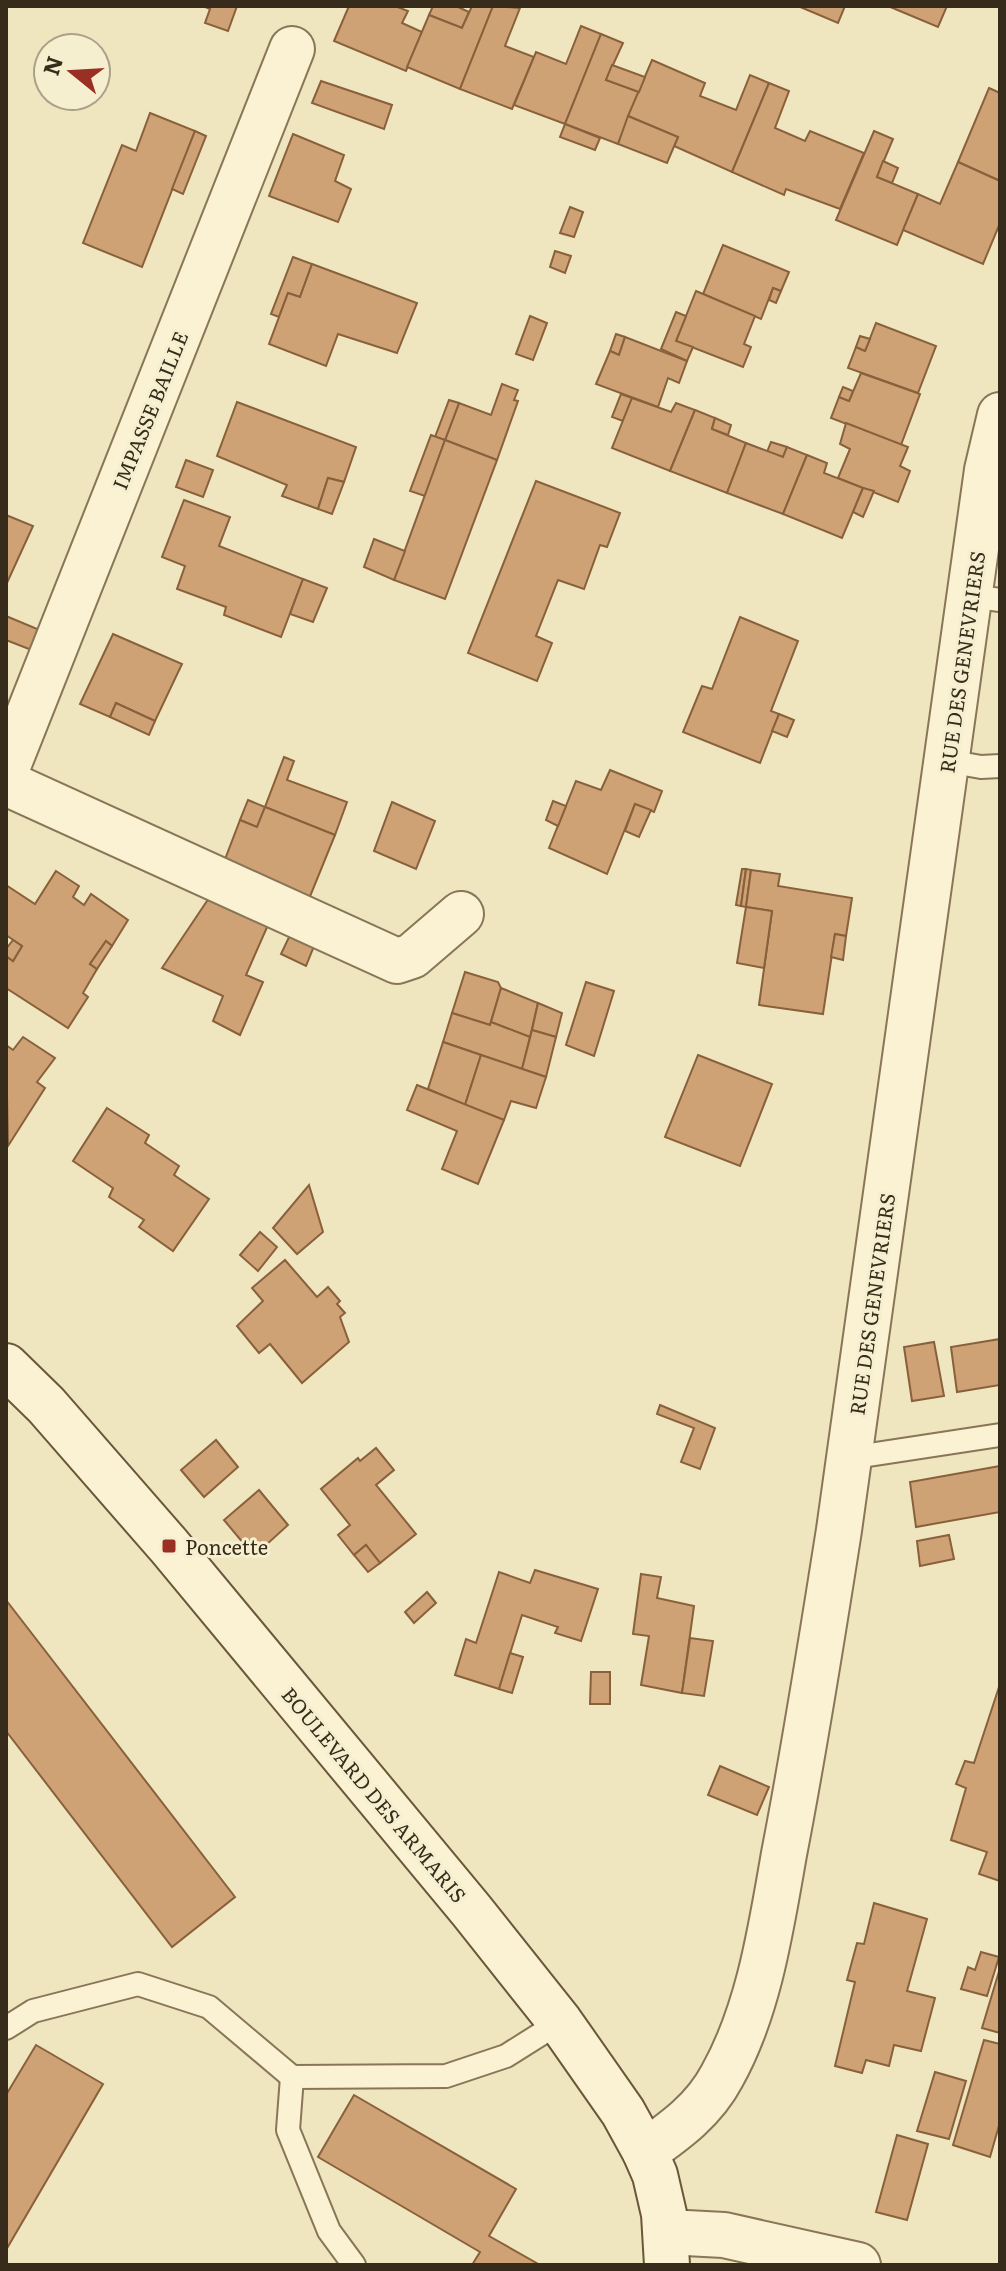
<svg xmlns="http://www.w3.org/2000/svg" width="1006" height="2271" font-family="Literata,serif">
  <rect width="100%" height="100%" fill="#efe5bf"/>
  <g fill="#cea274" stroke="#88613c" stroke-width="2">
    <polygon points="203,6 237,6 228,31 205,23 210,9"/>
    <polygon points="349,6 395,6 408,11 402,23 422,32 406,71 334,41"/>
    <polygon points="433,6 456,6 469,12 462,28 429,15"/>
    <polygon points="472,6 493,6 460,89 407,67 429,15 462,28"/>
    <polygon points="493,6 520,8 505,46 534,57 512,109 460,89"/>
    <polygon points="798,6 845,6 838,23"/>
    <polygon points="888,6 947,6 938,27"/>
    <polygon points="581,26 601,34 565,124 514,105 536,52 566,64"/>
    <polygon points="601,34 623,43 606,80 639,92 618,144 565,124"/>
    <polygon points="652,60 705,83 700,96 736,110 750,75 769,83 732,172 674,146 678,137 628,116"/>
    <polygon points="612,65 645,77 639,92 606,80"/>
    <polygon points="321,81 392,105 384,129 312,103"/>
    <polygon points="769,83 789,91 775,128 805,141 810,131 864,153 840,209 786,189 784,195 732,172"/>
    <polygon points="989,88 1000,93 1000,181 958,162"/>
    <polygon points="150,113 195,131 142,267 83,243 122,145 136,151"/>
    <polygon points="628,116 678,137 667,163 618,144"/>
    <polygon points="565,124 600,138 595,150 560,137"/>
    <polygon points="195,131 206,136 183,194 172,189"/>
    <polygon points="874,131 893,139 877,177 918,194 897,245 836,220"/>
    <polygon points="293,134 344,155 335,181 351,189 338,222 269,196"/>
    <polygon points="883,161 898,168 892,183 877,177"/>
    <polygon points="958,162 1000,181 1000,223 983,264 903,230 918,194 940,204"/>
    <polygon points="570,207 583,212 574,237 560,233"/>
    <polygon points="723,245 789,272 781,291 773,288 761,319 703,294"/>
    <polygon points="555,251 571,256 565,273 550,267"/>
    <polygon points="293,257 312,264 300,297 288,293 279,317 271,314"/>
    <polygon points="312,264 417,303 397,353 338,334 326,366 269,344 288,293 300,297"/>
    <polygon points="773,288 781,291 776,303 769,300"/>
    <polygon points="696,291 755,316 744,344 751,347 743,367 676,341"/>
    <polygon points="676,312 686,316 676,341 693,347 687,361 661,349"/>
    <polygon points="530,316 547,323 533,360 516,354"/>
    <polygon points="876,323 936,346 918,393 848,368 856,347 865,351"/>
    <polygon points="616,334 625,337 619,355 610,351"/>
    <polygon points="860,336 870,339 865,351 856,347"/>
    <polygon points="625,337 687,361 679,383 668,378 658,407 596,384 610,351 619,355"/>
    <polygon points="861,373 920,394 901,445 831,418 839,397 849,401"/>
    <polygon points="502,384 518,390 514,400 518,401 497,460 445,440 459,403 491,415"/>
    <polygon points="843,387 853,391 849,401 839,397"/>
    <polygon points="621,394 632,398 623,421 612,417"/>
    <polygon points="632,398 671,412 676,403 695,410 670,471 612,448"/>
    <polygon points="449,400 459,403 445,440 435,437"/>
    <polygon points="237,402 356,447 344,482 328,478 318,509 282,496 287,485 217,456"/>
    <polygon points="695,410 715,418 712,429 746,443 727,493 670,471"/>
    <polygon points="715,418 731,425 728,435 712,429"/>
    <polygon points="846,423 908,447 900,466 910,471 898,502 838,478 850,449 840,444"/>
    <polygon points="431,435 445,440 425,496 410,491"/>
    <polygon points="445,440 497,460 445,599 394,580"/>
    <polygon points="771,442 787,447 783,457 767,452"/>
    <polygon points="746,443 783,457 787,447 807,455 783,514 727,493"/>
    <polygon points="807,455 827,463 824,473 863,488 842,538 783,514"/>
    <polygon points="186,460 213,470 203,497 176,487"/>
    <polygon points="328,478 344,482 332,514 318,509"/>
    <polygon points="536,481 620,513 607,547 600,545 584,589 558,580 536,636 552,643 537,681 468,653"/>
    <polygon points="863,488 874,491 863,517 853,512"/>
    <polygon points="184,500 230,517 219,546 303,579 281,637 224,615 226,607 177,589 185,566 162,557"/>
    <polygon points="6,515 33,526 6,585"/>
    <polygon points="374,539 405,551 394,580 364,567"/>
    <polygon points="303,579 327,588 313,622 290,614"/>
    <polygon points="6,616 42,631 34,651 6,640"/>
    <polygon points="740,617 798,641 771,711 779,714 760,763 683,732 702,686 712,689"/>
    <polygon points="113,634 182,664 155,721 116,703 110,717 80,704"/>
    <polygon points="116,703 155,721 149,735 110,717"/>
    <polygon points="779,714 794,720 787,737 772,731"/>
    <polygon points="284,757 294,761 287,780 347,802 335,835 265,807"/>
    <polygon points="610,770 662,791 654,812 635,804 607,874 549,848 576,781 601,790"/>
    <polygon points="248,800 265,807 257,827 240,820"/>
    <polygon points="553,801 566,806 558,826 546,820"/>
    <polygon points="392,802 435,821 416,869 374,851"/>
    <polygon points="635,804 651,810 639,837 625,831"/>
    <polygon points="265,807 335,835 309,899 224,862 240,820 257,827"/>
    <polygon points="742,869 746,869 741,906 736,905"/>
    <polygon points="746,869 751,870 746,907 741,906"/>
    <polygon points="751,870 780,874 778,886 852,898 846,936 835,934 823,1014 759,1005 772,911 746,907"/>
    <polygon points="56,871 79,886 73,897 84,905 91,894 128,920 112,946 106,941 90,964 97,969 83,993 88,997 68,1028 6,988 6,956 13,961 22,946 6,935 6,885 35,904"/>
    <polygon points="209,898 268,925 246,975 263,982 240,1035 213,1021 223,996 162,968"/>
    <polygon points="746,907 772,911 764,968 737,963"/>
    <polygon points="835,934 846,936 843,960 831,957"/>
    <polygon points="290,935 314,946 306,966 281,954"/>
    <polygon points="13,940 22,946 13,961 6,956 6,949"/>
    <polygon points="106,941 112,946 97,969 90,964"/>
    <polygon points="465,972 498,982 501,988 490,1025 452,1013"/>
    <polygon points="586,982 614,991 594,1056 566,1045"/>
    <polygon points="501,988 538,1003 530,1037 491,1022"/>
    <polygon points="538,1003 562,1013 556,1037 532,1030"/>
    <polygon points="452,1013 490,1025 491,1022 530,1037 522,1069 443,1042"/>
    <polygon points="532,1030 556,1037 546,1077 522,1069"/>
    <polygon points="23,1037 55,1058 37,1082 45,1088 8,1146 6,1045 13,1050"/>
    <polygon points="443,1042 481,1055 465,1105 428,1089"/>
    <polygon points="481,1055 546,1077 536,1108 511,1101 504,1120 465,1105"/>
    <polygon points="698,1055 772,1084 740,1166 665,1137"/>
    <polygon points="417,1085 504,1120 478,1184 442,1169 457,1131 407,1110"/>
    <polygon points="107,1108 149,1135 145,1143 179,1166 174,1175 209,1199 173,1251 139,1227 144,1220 109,1197 113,1188 73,1161"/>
    <polygon points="309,1185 323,1232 297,1254 273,1228"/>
    <polygon points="260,1232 277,1247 258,1271 240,1255"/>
    <polygon points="285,1260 317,1297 328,1287 340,1301 337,1304 345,1313 340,1317 349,1342 302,1383 270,1344 259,1353 237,1326 263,1301 252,1288"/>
    <polygon points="1000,1339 1000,1385 957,1392 951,1347"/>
    <polygon points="934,1342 944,1396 912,1401 904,1347"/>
    <polygon points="660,1405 715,1428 700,1469 681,1462 694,1428 657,1414"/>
    <polygon points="216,1440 238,1467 204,1497 181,1470"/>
    <polygon points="376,1448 394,1470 376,1485 416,1534 380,1563 366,1545 354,1555 338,1535 350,1525 321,1489 358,1458 360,1461"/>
    <polygon points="1000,1466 1000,1512 916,1527 910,1482"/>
    <polygon points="259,1490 288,1525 254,1556 224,1520"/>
    <polygon points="949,1535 954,1559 920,1566 917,1541"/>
    <polygon points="366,1545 380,1563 368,1572 354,1555"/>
    <polygon points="535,1570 598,1589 581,1641 555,1633 558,1627 522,1615 499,1689 455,1675 466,1639 476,1643 499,1572 530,1583"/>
    <polygon points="641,1574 661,1577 657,1598 694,1606 682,1693 641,1685 649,1636 633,1634"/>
    <polygon points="427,1592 436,1603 414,1623 405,1612"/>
    <polygon points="6,1600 235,1897 172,1947 6,1731"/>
    <polygon points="690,1638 713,1641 704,1696 682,1693"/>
    <polygon points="510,1653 523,1657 512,1693 499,1689"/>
    <polygon points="591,1672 610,1672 610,1704 590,1704"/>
    <polygon points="1000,1684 1000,1881 979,1874 987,1852 951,1840 966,1788 956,1784 965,1761 974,1763"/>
    <polygon points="720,1766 769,1787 757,1815 708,1795"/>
    <polygon points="874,1903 927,1919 907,1991 935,1998 921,2051 894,2045 889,2066 866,2060 862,2073 835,2066 855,1982 847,1980 857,1943 864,1944"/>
    <polygon points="981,1952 999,1957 987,1996 961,1989 968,1967 975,1970"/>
    <polygon points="1000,1968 1000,2033 982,2028"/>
    <polygon points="984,2040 1000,2044 1000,2122 990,2157 953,2145"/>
    <polygon points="36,2045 103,2084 6,2250 6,2095"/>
    <polygon points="935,2072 966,2081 949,2139 917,2131"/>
    <polygon points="354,2095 516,2189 489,2236 540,2265 472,2265 480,2252 318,2157"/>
    <polygon points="897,2135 928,2144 907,2220 876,2212"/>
  </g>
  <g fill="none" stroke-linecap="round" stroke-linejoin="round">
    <defs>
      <g id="service">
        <polyline points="971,596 1000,600"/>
        <polyline points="947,761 981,767 1000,766"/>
        <polyline points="849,1458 1000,1435"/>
        <polyline points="6,2028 33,2011 138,1984 209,2007 292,2077 446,2076 506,2056 560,2022"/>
        <polyline points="292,2077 288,2130 329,2231 354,2265"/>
      </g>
      <g id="minor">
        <polyline points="6,771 292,49"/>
        <polyline points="6,783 397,961 412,956 461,914"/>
        <path d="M645 2152C676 2130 704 2110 722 2076 759 2010 771 1928 784 1854 805 1746 822 1638 839 1530L987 470 1000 415"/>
        <polyline points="667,2232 724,2235 858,2265"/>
      </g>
      <polyline id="secondary" points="6,1366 46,1405 169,1546 471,1910 560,2022 623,2112 645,2152 655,2175 664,2214 667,2265"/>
    </defs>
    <use href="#service" stroke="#887657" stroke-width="26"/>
    <use href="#minor" stroke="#887657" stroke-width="48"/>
    <use href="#secondary" stroke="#6a573a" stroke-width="48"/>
    <use href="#service" stroke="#faf2d3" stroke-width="22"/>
    <use href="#minor" stroke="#faf2d3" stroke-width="44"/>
    <use href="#secondary" stroke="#faf2d3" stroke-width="44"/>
  </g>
  <rect fill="#992f25" stroke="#f6efcf" stroke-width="3" x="161" y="1538" width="16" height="16" rx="4"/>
  <g text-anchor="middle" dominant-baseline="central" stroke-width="6" stroke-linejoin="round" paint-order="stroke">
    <g font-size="20" fill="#372c1c" stroke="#f6efcf">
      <text transform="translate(149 410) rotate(-68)">IMPASSE BAILLE</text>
      <text transform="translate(961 662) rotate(-82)">RUE DES GENEVRIERS</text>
      <text transform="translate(871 1304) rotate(-82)">RUE DES GENEVRIERS</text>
      <text transform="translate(375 1794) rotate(50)">BOULEVARD DES ARMARIS</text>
    </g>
    <g font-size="20" fill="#372c1c" stroke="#f6efcf" text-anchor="start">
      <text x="185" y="1546">Poncette</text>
    </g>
  </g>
  <rect width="1006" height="2271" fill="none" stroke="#372c1c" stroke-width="16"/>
  <g transform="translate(72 72) rotate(288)"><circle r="38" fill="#f6efcf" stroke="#aaa187" stroke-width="2"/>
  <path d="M0-6L14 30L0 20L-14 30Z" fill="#992f25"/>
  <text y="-12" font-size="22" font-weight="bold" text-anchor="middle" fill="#372c1c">N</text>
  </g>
</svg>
